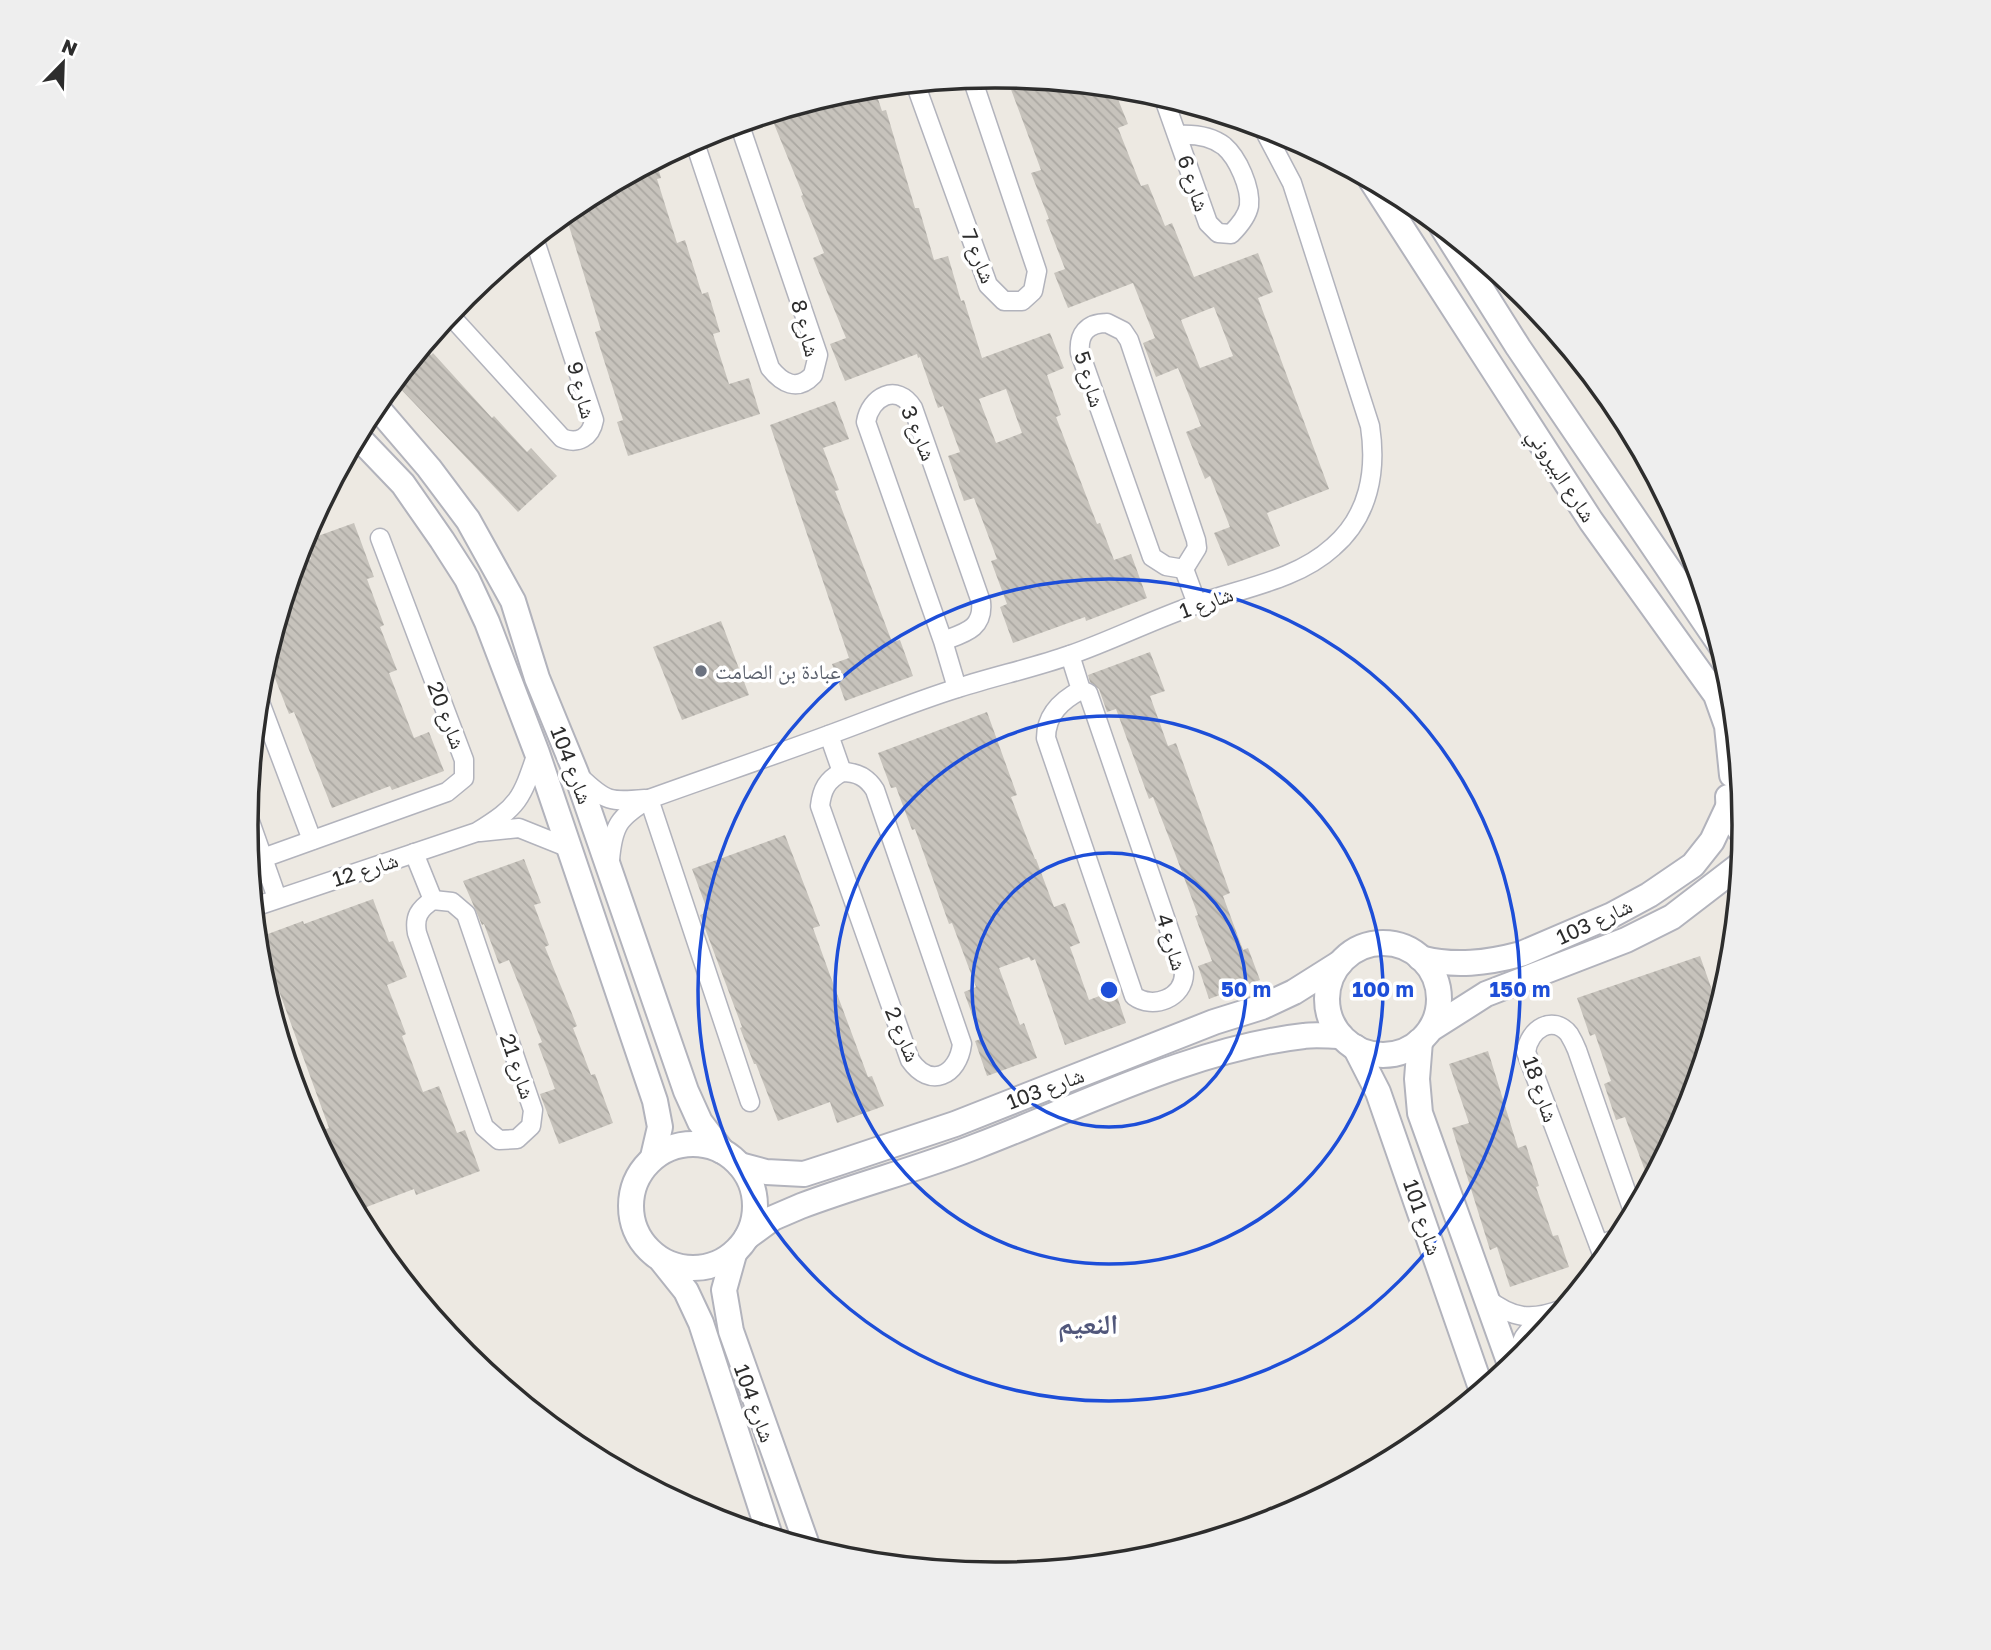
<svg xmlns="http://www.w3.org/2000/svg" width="1991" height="1650" font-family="'Golos Text','Noto Naskh Arabic',sans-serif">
  <defs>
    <pattern id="building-back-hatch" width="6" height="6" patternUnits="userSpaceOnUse" patternTransform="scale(1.75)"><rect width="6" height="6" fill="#c7c3bc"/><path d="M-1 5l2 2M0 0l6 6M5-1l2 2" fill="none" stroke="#aba8a2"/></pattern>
  </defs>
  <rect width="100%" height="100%" fill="#ede9e2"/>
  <g fill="url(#building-back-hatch)" fill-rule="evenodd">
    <path d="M1006 76 1113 87 1128 124 1118 128 1141 186 1148 184 1165 226 1172 223 1194 277 1258 253 1273 292 1258 298 1329 489 1267 513 1280 546 1228 566 1214 533 1230 527 1210 476 1205 479 1186 432 1201 426 1178 368 1156 377 1143 343 1155 338 1133 283 1068 308 1054 273 1065 269 1046 220 1049 219 1031 173 1041 170ZM1214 307 1233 356 1200 368 1181 320Z"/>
    <path d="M874 87 882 111 886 110 915 208H919L934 260 948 256 961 301 964 300 982 358 1050 333 1064 368 1047 375 1061 415 1056 417 1097 524 1100 523 1114 560 1131 554 1147 598 1086 621 1085 617 1013 643 1000 607 1007 604 991 561 997 559 974 498 964 501 948 456 960 452 943 406 938 408 920 357 918 358 917 354 845 381 830 344 846 338 813 258 824 253 801 196 803 195 770 114 850 90ZM1006 389 1022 433 996 443 979 399Z"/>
    <polygon points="656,161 661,178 657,179 677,243 685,240 702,294 708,292 720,332 713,334 729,384 749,378 760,414 628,456 617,422 623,420 595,332 601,330 565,213 579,201"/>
    <polygon points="423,346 431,355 433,353 492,418 494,416 527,452 531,448 557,476 518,512 394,382"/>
    <polygon points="835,401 849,439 823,448 839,490 835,491 892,642 900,640 913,676 845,701 832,664 849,658 770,425"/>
    <polygon points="354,523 374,577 367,579 384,625 380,627 397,670 389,673 414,738 429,732 444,771 392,790 390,786 332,808 294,712 289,714 271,668 277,666 270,647 295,565 311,559 304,541"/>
    <polygon points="721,621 749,695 682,720 653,647"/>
    <polygon points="1150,652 1165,691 1150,696 1168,746 1176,743 1230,893 1223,896 1243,950 1248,948 1260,980 1209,999 1198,966 1212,961 1195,916 1198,915 1173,848 1153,797 1149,799 1116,709 1107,712 1099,689 1090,682 1088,675"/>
    <polygon points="987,712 1017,795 1011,797 1035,859 1036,859 1054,907 1065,903 1080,943 1070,947 1089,1000 1115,990 1126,1023 1065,1045 1035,959 1031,961 1029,957 999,968 1020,1025 1024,1023 1037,1058 987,1076 975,1041 981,1039 964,992 976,987 952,923 949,924 915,829 912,830 896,787 891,788 878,753"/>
    <polygon points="785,835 820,926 813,928 830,975 868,1077 872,1076 884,1106 837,1123 830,1102 778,1121 756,1064 754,1064 740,1028 742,1027 700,915 708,912 692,869"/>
    <polygon points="524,859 541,903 534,905 549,945 545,947 577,1026 573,1028 591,1075 595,1074 613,1123 559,1144 540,1094 555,1089 538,1044 542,1042 509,960 499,964 484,924 482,925 463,881"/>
    <polygon points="373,899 389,942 393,941 407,977 387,985 406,1034 402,1036 423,1092 439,1086 457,1133 465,1130 480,1171 416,1195 414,1189 356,1211 314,1133 329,1128 275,980 264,984 260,971 257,938 303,921 304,924"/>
    <polygon points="1700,956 1719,1010 1688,1112 1650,1184 1625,1117 1616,1120 1604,1084 1611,1081 1595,1034 1590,1036 1577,998"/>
    <polygon points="1488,1051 1518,1148 1526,1145 1539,1186 1536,1187 1553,1236 1558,1235 1569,1267 1510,1287 1497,1247 1490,1250 1452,1128 1469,1123 1449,1064"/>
  </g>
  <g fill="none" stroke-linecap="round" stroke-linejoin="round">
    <defs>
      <g id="street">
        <polyline points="915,83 988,285 1004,301 1022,301 1033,291 1037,271 972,78"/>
        <path d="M1163 96 1208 223 1218 233 1231 234C1238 227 1247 217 1249 206 1251 188 1238 158 1224 146 1211 136 1193 134 1177 135"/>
        <path d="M694 140 770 368C782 383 797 392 813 375L818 355 739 123"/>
        <path d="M449 314 562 438C578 445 591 437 594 420L534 238"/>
        <path d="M1107 323 1123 331 1129 340 1196 540 1197 548 1184 569 1166 566 1152 557 1080 353C1078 334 1087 323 1107 323Z"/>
        <polyline points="1184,569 1197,604"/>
        <path d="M943 641C964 633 984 629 981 602L913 408C897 382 870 397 866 422L943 641 957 688"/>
        <path d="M1070 655 1081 690 1088 693 1184 973C1184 998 1153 1010 1134 996L1046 738C1046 714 1062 700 1081 690"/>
        <polyline points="258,697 312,840"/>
        <polyline points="829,735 842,772"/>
        <path d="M842 772C857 772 867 777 875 790L962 1044C958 1076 930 1089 910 1060L820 806C822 789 827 780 842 772Z"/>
        <path d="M580 777C606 802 610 802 645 799"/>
        <polyline points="649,799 750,1102"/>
        <polyline points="247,813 277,898"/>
        <polyline points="480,832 519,828 569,848"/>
        <polyline points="414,853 433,900"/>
        <polyline points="263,858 447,792 464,778 464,760 380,538"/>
        <path d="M610 860C613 825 619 817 649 799 710 777 772 756 834 733 875 718 916 701 958 688 995 676 1033 668 1070 655 1113 640 1154 619 1198 604 1242 588 1297 580 1333 547 1369 516 1377 471 1370 426L1292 183 1262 126"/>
        <path d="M433 900 452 902 466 914 533 1110 531 1126 517 1139 499 1140 484 1127 417 933C414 917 419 909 433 900Z"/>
        <path d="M254 907 477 832C519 806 521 800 537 753"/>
        <polyline points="1599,1245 1615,1239 1624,1233"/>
        <path d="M1604 1259 1526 1052C1529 1029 1553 1014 1569 1034 1572 1039 1575 1045 1577 1050L1634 1214"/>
        <path d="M1486 1298C1513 1319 1531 1321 1563 1309"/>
        <polyline points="1511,1366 1524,1337 1539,1318"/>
      </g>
      <g id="secondary">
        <polyline points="1371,180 1591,521 1716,695 1727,726 1732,775"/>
        <polyline points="1441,225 1518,347 1721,646"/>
        <polyline points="375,405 429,468 468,520 513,601 537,678 576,773 686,1091 700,1122 722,1151"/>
        <polyline points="357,436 403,484 442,540 467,579 487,622 537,753 655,1101 660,1127 653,1157"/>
        <path d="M1728 797C1728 813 1734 824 1744 835"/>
        <circle cx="1383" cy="999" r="56"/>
        <path d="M1420 958C1455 967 1487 963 1521 954L1612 915 1649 895 1693 865 1712 841 1728 807"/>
        <polyline points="1431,1029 1486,994 1626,940 1672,917 1741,864"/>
        <polyline points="1420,1041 1417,1079 1420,1113 1511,1367"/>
        <polyline points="1355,1047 1378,1092 1482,1391"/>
        <circle cx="693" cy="1206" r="62"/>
        <polyline points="740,1165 766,1172 804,1174 838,1163 955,1124 1214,1022 1262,1007 1294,992 1340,963"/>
        <path d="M747 1237 773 1218 801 1206C859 1184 919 1169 977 1146 1079 1107 1195 1048 1304 1036 1316 1034 1329 1036 1341 1036"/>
        <polyline points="734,1254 724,1290 731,1331 808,1548"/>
        <polyline points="662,1261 686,1291 701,1323 770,1536"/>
      </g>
    </defs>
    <use href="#street" stroke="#b2b3bc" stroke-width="21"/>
    <use href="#secondary" stroke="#b2b3bc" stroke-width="28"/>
    <use href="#street" stroke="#fff" stroke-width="18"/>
    <use href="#secondary" stroke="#fff" stroke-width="24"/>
  </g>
  <g fill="none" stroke="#1d4ed8" stroke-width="3.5">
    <circle cx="1109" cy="990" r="137"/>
    <circle cx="1109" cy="990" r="274"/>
    <circle cx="1109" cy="990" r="411"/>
  </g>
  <circle fill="#6b7280" stroke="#fff" stroke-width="2.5" cx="701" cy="671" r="7"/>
  <g text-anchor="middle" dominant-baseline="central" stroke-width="7" stroke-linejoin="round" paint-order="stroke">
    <g font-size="21" fill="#2d2d2d" stroke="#fff">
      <text transform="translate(1194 183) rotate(71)">شارع 6</text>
      <text transform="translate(979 256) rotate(68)">شارع 7</text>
      <text transform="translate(806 328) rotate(75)">شارع 8</text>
      <text transform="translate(1090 379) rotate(73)">شارع 5</text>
      <text transform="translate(582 390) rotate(75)">شارع 9</text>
      <text transform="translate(919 433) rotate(67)">شارع 3</text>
      <text transform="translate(1562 475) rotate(57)">شارع البيروني</text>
      <text transform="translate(1206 602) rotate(-20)">شارع 1</text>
      <text transform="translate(447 715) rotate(69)">شارع 20</text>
      <text transform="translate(572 765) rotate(69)">شارع 104</text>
      <text transform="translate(365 869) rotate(-18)">شارع 12</text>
      <text transform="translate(1594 921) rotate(-25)">شارع 103</text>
      <text transform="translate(1172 942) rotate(73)">شارع 4</text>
      <text transform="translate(903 1034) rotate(67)">شارع 2</text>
      <text transform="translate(518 1066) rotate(71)">شارع 21</text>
      <text transform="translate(1045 1088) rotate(-21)">شارع 103</text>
      <text transform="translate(1541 1089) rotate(71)">شارع 18</text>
      <text transform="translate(1423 1217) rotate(71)">شارع 101</text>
      <text transform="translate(755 1403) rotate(70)">شارع 104</text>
    </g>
    <g font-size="21" fill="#5b616d" stroke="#fff" text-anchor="start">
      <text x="715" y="671">عبادة بن الصامت</text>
    </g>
    <g font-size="28" font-weight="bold" fill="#51577b" stroke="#fff">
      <text x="1088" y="1323">النعيم</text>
    </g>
  </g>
  <path d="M0 0H1991V1650H0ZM258 825a737 737 0 1 1 1474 0a737 737 0 1 1-1474 0Z" fill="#eee" fill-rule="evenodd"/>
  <path fill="none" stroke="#2d2d2d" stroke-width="3.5" d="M258 825a737 737 0 1 1 1474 0a737 737 0 1 1-1474 0Z"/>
  <circle cx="1109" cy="990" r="10" fill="#1d4ed8" stroke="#fff" stroke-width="3.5"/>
  <g font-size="21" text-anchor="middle" font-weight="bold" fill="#1d4ed8" stroke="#fff" stroke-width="7" stroke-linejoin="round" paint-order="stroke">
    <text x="1246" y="997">50 m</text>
    <text x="1383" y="997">100 m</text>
    <text x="1520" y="997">150 m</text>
  </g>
  <g transform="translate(63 63) rotate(23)" stroke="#ffffff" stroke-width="5" paint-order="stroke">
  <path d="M0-5L12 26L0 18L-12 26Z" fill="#2d2d2d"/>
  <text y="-10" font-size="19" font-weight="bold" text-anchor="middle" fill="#2d2d2d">N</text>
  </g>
</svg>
